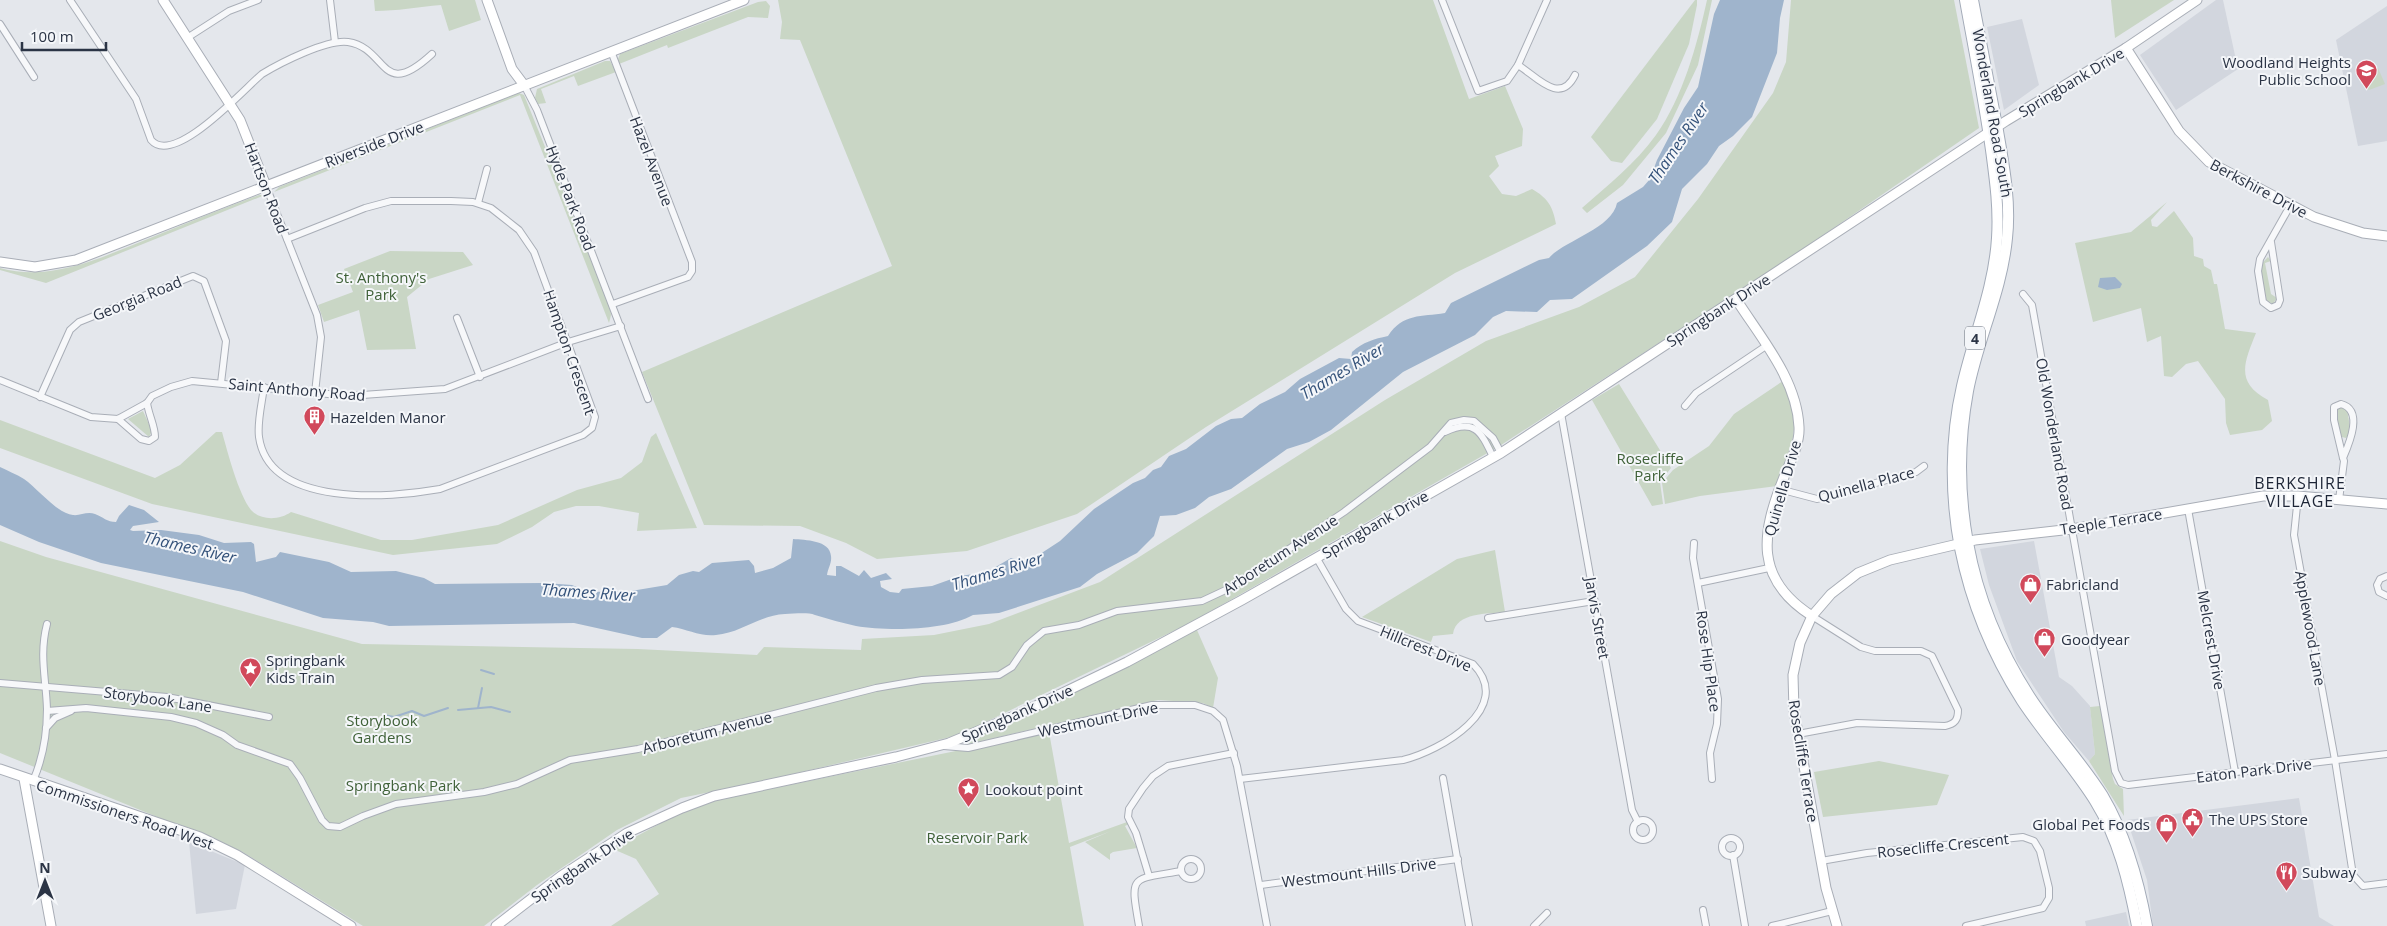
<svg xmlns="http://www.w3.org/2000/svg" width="2387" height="926" font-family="'Open Sans',sans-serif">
  <rect width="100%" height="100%" fill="#e4e7ec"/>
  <g fill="#d2d6de">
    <polygon points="2216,0 2223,0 2238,69 2176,110 2140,55"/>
    <polygon points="2387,6 2387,141 2358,146 2336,40"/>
    <polygon points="2022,19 2039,85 2004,110 1987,27"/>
    <polygon points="2034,541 2059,677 2072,686 2090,706 2095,754 2089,761 2064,732 2017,661 1989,585 1980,549"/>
    <polygon points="2299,798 2319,917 2334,926 2153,926 2147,880 2127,820"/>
    <polygon points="189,842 245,865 236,909 196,914"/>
    <polygon points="2126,912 2129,926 2086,926 2085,921"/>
  </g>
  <g fill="#c9d6c5">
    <path d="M374 0H475L481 20 449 31 441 5C418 7 397 11 375 11Z"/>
    <path d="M778 0H1433L1469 99 1505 86 1523 129 1522 146 1495 156 1499 166 1489 176 1502 194 1516 196 1532 189C1548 198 1553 207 1556 224L1455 273 1206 427 1077 514 967 551 877 559 846 543 800 526 704 525 642 372 892 266 800 40 780 39 782 22Z"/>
    <polygon points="1695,0 1697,0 1697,5 1689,44 1657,119 1622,163 1611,161 1591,137"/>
    <path d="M1707 0H1712L1698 65 1666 133 1623 185 1587 213 1582 208C1608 185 1635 164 1656 135 1683 97 1697 45 1707 0Z"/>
    <polygon points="1791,0 1954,0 1979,128 1793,256 1498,447 1190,623 959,735 759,782 681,798 617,830 537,885 484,926 363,926 241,851 0,753 0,541 46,557 362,644 638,649 757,655 764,647 861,650 862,639 934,635 989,624 1100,582 1385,400 1486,341 1579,307 1635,277 1698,199 1773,93 1786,62"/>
    <polygon points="2111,0 2174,0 2115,38"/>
    <polygon points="766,1 770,6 768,18 748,17 668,48 667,45 619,64 618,59 620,54 758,2"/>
    <polygon points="605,61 610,61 616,72 578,86 574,76 541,89 546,103 538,104 535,98 537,89"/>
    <polygon points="2371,68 2378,68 2385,84 2369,90 2363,86 2360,73"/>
    <polygon points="519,93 524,95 610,307 611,315 609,323 520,95 274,192 279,187"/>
    <path d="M259 195H265L46 283 0 270V268C54 283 106 255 155 236 190 222 224 208 259 195Z"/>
    <path d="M2167 202 2151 220 2152 226 2157 227 2174 211 2193 238 2194 256 2203 259 2204 266 2211 270 2214 284H2217L2225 329 2256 333C2244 363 2235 382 2268 400L2272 421 2262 430 2230 435 2226 423 2225 399 2198 361 2186 364 2172 377 2164 376 2161 336 2147 342 2141 308 2093 322 2075 243 2131 232Z"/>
    <polygon points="390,251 463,252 473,265 429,279 407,297 416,349 367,350 359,310 324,322 318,305 353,292 344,269"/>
    <polygon points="2268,257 2271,261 2265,263 2271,294 2277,298 2273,304 2266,300 2261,273 2263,262"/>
    <path d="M1783 381C1804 421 1792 447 1777 486L1700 496 1665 504 1662 483 1673 470 1709 446 1734 414Z"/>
    <polygon points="1619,384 1671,468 1660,482 1663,504 1652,506 1592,400"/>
    <path d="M2339 406 2347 409 2351 433 2346 438 2342 437C2337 429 2334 414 2339 406Z"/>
    <polygon points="143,411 152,431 149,437 128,419"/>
    <path d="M0 420 155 478 180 465 216 432H222C228 453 238 493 251 510 261 521 280 520 291 512L381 540H412L498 525 577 490 621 478 642 462 651 437 656 433 697 528 637 531 639 513 599 506H576L554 512 532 527 497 544 393 555 152 504 0 448Z"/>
    <path d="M1495 550 1505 612C1488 614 1456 612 1453 634L1433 636 1431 642 1362 617 1457 559Z"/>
    <polygon points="1197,630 1218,678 1213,708 1203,703 1158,700 969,744 964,743 1115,672"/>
    <polygon points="2100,706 2113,779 2115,784 2123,789 2124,816 2089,761 2095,754 2090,707"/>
    <polygon points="1049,732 1069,843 1127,822 1129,824 1125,826 1137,848 1113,852 1110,854 1110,860 1085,842 1111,831 1070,847 1084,926 611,926 659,894 636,859 613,849 674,816 711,801"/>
    <polygon points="1879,761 1949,775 1937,805 1823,817 1814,772"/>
  </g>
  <g fill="#9fb4cc">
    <path d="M1720 0H1784L1780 18 1777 53 1752 117 1733 136 1719 146 1707 164 1682 189 1672 222 1647 246 1572 299 1550 300 1537 312 1506 311 1493 317 1475 335 1403 372 1331 430 1309 442 1287 449 1231 489 1209 497 1195 508 1176 515 1160 516 1154 536 1137 553 1097 574 1080 587 999 613 973 615C945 631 887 631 856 626 842 623 829 619 815 615 807 612 794 614 785 614 760 615 741 633 716 635 701 637 687 629 672 627L657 638H642L574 623 389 626 373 622 323 618 243 592 101 563 39 542 0 525V467C8 471 16 474 24 479 38 489 58 514 73 515 80 516 87 511 95 514 103 517 107 522 116 522L119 516 129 505 144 510 159 522 133 526 130 530 133 531 161 530 199 535 224 543 251 542 254 544 256 562 276 557 280 552 329 562 351 572 396 571 424 578 435 584 545 583 572 585 588 592 631 591 667 585 679 575 693 571 699 572 712 563 749 560 754 566 755 573 773 568 791 558 793 539C805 540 830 540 831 556 832 563 828 568 827 575L836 576V566H841L859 576 864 570 871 578 886 573 892 579 880 581 881 587 890 592 899 593 902 589 932 586 960 576 987 572 1011 558 1024 561 1034 558 1060 541 1094 509 1133 483 1145 478 1153 470 1161 467 1169 456 1186 449 1216 426 1231 419 1242 418 1260 404 1285 392 1300 379 1339 358 1351 359 1352 352C1363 342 1374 339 1388 336 1403 313 1421 317 1445 313L1451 303 1539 260 1549 258C1563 241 1612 229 1617 203L1643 187 1650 179 1657 160 1684 108 1698 87 1714 14Z"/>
    <polygon points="2115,277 2122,284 2120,288 2107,290 2098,287 2100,278"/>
  </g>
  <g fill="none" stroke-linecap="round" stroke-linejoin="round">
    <g stroke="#9fb4cc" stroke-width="2">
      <polyline points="481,670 494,674"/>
      <polyline points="478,708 482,688"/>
      <polyline points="458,710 491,707 510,712"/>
      <polyline points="384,715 394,717 412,711 424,716 448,708"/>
    </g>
    <defs>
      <g id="street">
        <path d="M70 0 136 99 151 140C174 167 243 90 262 74 280 63 327 39 348 42 388 48 380 102 432 54"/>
        <polyline points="330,0 335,42"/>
        <polyline points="1442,0 1478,91 1507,81 1518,65 1547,0"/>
        <polyline points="0,24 34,77"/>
        <polyline points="187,38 229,11 258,0"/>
        <polyline points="611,51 692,262 692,271 688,277 613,304"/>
        <path d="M1518 65C1536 76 1560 106 1575 75"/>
        <polyline points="524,85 537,110 648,399"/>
        <polyline points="266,186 317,315 321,337 315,393"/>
        <polyline points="478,203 487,169"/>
        <polyline points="2271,242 2280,300 2278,305 2271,308 2263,302 2258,271 2260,259 2290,206"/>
        <polyline points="2023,294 2032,305 2115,771 2121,783 2128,785 2387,754"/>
        <polyline points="457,318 480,377"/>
        <polyline points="0,380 91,417 118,419 147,403 152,396 171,387 192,381 349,396 445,389 568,342 621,326"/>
        <path d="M264 387C262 403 257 422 259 437 269 508 390 498 440 489L583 435 592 428 595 417 534 252 519 230 491 208 473 202 451 201H391L365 208 287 239"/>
        <polyline points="40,397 70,330 79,322 193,276 204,281 226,341 221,383"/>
        <polyline points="1685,406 1696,393 1766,346"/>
        <polyline points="1561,413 1632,810 1638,822"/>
        <path d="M118 419 141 439 149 441 155 437C155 426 149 416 147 403"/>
        <path d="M1445 432C1475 418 1481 432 1493 457"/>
        <polyline points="1779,489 1817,499 1916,472 1924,466"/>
        <polyline points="2298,496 2294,535 2335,760 2353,875 2363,886 2387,883"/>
        <path d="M2339 500 2344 461 2343 458 2334 420V407L2341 404C2364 410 2349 444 2343 458"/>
        <polyline points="2188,509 2235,772"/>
        <polyline points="1694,543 1693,558 1718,699 1717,724 1710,753 1712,779"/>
        <polyline points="2387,576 2380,579 2377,585 2379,592 2387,596"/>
        <polyline points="1698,583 1769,568"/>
        <polyline points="1488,618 1594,601"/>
        <polyline points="0,683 167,697 269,717"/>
        <polyline points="47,711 86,708 171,717 196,723 223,735 237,745 290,764 300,778 322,820 328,826 340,827 363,816 396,804 484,792 517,784 570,760 638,749 876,688 922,680 999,675 1012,667 1027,645 1044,631 1079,625 1117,611 1202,601 1232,587 1344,512 1430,447 1451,423 1464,420 1474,421 1493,438 1501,453"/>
        <polyline points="46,728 55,718 71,711"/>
        <path d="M1798 734 1857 723 1945 726C1955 724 1958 720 1958 710L1932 656 1921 651H1875L1861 647 1812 616"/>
        <polyline points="944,746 968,748 1152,705 1195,705 1213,711 1223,720 1237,766 1267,926"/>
        <polyline points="1443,778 1469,926"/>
        <path d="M1240 779 1403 760C1440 751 1516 708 1473 664L1358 621 1346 609 1316 557"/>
        <path d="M33 781C43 758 47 735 47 709 46 678 39 655 47 624"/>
        <circle cx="1643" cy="830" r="10"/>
        <circle cx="1731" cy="847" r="9"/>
        <polyline points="1733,855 1745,926"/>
        <circle cx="1191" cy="869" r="10"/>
        <polyline points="1821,861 1867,853 2023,837 2034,841 2040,851 2049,888 2049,898 2043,908 1966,926"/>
        <polyline points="1149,876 1136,833 1128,817 1129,809 1143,788 1153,776 1168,766 1234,753"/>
        <polyline points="1261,885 1458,859"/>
        <polyline points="1703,910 1706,926"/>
        <path d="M1139 926C1130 874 1130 880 1181 871"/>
        <polyline points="1534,926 1547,913"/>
        <polyline points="1772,926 1832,911"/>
      </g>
      <g id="secondary">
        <polyline points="163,0 240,120 266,186"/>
        <polyline points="487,0 512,69 524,85"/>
        <polyline points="2126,48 2179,131 2209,162 2314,217 2363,233 2387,236"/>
        <polyline points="0,262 35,267 76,260 744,0"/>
        <path d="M1736 299C1760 337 1797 379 1799 427 1800 444 1790 462 1784 477 1761 534 1754 579 1812 616"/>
        <polyline points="0,769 200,837 237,855 351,926"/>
        <polyline points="24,779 51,926"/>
        <polyline points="496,926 561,876 627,833 682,808 714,796 896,757 949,743 1019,714 1127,662 1242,600 1501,453 2006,121 2126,48 2197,0"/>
        <polyline points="1837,926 1826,888 1794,711 1793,675 1800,643 1812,616 1831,594 1858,573 1890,560 1975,540 2072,529 2263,496 2298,496 2387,504"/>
      </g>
      <g id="primary">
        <path d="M1965 0C1974 50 1984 100 1991 150 1995 180 1999 208 1997 238 1994 289 1973 337 1962 386 1950 438 1950 496 1960 548 1971 603 1992 654 2022 701 2045 736 2073 766 2095 801 2118 838 2129 883 2137 926"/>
        <path d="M1973 0C1981 44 1990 87 1998 131 2004 166 2011 202 2007 238 2002 291 1978 339 1968 391 1959 440 1959 494 1968 543 1978 598 1999 649 2030 697 2052 731 2081 761 2103 796 2126 835 2139 882 2147 926"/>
      </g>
    </defs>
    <use href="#street" stroke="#a9aeb7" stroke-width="8"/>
    <use href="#secondary" stroke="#a9aeb7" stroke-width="11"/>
    <use href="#primary" stroke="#a3abb8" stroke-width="12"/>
    <use href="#street" stroke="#f7f8fa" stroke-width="6"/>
    <use href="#secondary" stroke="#fff" stroke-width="9"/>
    <use href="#primary" stroke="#fff" stroke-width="10"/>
  </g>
  <defs>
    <symbol id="school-pin" viewBox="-11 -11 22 30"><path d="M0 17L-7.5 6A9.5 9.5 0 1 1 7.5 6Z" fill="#d1495b" stroke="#f4f6f9"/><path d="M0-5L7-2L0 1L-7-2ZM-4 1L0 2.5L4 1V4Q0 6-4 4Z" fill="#fff"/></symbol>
    <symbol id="building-pin" viewBox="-11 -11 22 30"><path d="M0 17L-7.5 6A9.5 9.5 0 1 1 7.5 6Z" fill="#d1495b" stroke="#f4f6f9"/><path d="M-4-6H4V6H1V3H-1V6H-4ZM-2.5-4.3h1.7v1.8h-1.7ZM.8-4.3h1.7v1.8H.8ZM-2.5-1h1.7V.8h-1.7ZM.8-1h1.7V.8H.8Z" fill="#fff"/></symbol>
    <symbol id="shop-pin" viewBox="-11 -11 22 30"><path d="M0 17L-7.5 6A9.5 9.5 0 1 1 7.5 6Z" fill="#d1495b" stroke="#f4f6f9"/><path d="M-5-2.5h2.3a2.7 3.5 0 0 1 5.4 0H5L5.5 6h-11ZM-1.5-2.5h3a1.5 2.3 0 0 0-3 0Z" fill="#fff"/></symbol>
    <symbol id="sight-pin" viewBox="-11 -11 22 30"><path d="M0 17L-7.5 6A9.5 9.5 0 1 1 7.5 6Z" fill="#d1495b" stroke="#f4f6f9"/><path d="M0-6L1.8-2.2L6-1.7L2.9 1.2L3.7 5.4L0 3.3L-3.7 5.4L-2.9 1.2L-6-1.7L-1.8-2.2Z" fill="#fff"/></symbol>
    <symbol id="civic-pin" viewBox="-11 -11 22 30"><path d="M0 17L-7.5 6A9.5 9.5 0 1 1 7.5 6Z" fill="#d1495b" stroke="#f4f6f9"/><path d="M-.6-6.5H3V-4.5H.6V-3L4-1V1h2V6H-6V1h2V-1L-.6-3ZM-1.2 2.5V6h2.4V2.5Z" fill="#fff"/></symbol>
    <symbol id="restaurant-pin" viewBox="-11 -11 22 30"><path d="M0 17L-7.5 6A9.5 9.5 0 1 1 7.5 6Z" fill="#d1495b" stroke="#f4f6f9"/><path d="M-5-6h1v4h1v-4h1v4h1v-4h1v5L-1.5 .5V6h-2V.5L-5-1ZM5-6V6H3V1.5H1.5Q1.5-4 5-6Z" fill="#fff"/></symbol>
  </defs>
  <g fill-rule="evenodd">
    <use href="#school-pin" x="2354" y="58" width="25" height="34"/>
    <use href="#building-pin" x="302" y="404" width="25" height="34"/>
    <use href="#shop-pin" x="2018" y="572" width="25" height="34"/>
    <use href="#shop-pin" x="2032" y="626" width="25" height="34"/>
    <use href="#sight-pin" x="238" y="656" width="25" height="34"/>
    <use href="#sight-pin" x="956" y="776" width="25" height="34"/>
    <use href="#civic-pin" x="2180" y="806" width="25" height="34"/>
    <use href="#shop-pin" x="2154" y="812" width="25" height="34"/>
    <use href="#restaurant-pin" x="2274" y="860" width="25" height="34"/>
  </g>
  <g text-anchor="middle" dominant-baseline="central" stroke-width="4" stroke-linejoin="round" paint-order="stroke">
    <rect fill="#f4f6f9" stroke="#676e7b" stroke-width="1" x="1965" y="326.5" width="20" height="23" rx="4"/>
    <g font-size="14" font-weight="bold" fill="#2b3445">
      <text x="1975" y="338">4</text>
    </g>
    <g font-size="15" fill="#2b3445" stroke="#f4f6f9" text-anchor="start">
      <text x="2351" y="62" text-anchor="end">Woodland Heights<tspan x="2351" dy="17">Public School</tspan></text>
      <text x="330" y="417">Hazelden Manor</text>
      <text x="2046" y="584">Fabricland</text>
      <text x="2061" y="639">Goodyear</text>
      <text x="266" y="660">Springbank<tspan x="266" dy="17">Kids Train</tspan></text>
      <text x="985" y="789">Lookout point</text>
      <text x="2209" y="819">The UPS Store</text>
      <text x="2150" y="824" text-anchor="end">Global Pet Foods</text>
      <text x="2302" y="872">Subway</text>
    </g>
    <g font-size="15" fill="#2b3445" stroke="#f4f6f9">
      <text transform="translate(2071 82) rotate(-31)">Springbank Drive</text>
      <text transform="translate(1993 113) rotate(80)">Wonderland Road South</text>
      <text transform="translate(374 144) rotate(-21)">Riverside Drive</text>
      <text transform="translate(652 161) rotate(69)">Hazel Avenue</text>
      <text transform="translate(267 188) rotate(69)">Hartson Road</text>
      <text transform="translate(2259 188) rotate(28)">Berkshire Drive</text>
      <text transform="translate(571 198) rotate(69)">Hyde Park Road</text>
      <text transform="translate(137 298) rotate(-22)">Georgia Road</text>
      <text transform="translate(1718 310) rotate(-33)">Springbank Drive</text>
      <text transform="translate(570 352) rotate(71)">Hampton Crescent</text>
      <text transform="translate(297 389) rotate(5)">Saint Anthony Road</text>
      <text transform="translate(2055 434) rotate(80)">Old Wonderland Road</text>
      <text transform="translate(1866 484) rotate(-15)">Quinella Place</text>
      <text transform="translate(1782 488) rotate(-74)">Quinella Drive</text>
      <text transform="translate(2111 521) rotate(-9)">Teeple Terrace</text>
      <text transform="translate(1375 524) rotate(-30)">Springbank Drive</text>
      <text transform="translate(1280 554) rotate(-33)">Arboretum Avenue</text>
      <text transform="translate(1598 618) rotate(80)">Jarvis Street</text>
      <text transform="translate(2311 628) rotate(80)">Applewood Lane</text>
      <text transform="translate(2212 640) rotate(80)">Melcrest Drive</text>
      <text transform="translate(1426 648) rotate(22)">Hillcrest Drive</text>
      <text transform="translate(1709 661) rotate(82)">Rose Hip Place</text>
      <text transform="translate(158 699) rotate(8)">Storybook Lane</text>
      <text transform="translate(1017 713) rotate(-24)">Springbank Drive</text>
      <text transform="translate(1098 719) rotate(-12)">Westmount Drive</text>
      <text transform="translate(707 732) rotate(-14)">Arboretum Avenue</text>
      <text transform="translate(1804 761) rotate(81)">Rosecliffe Terrace</text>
      <text transform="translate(2254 770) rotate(-7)">Eaton Park Drive</text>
      <text transform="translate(125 814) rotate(19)">Commissioners Road West</text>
      <text transform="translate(1943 845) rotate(-6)">Rosecliffe Crescent</text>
      <text transform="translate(582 865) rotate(-34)">Springbank Drive</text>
      <text transform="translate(1359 872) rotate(-7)">Westmount Hills Drive</text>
    </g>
    <g font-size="15" fill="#3f6138" stroke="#f4f6f9">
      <text x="381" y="277">St. Anthony's<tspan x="381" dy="17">Park</tspan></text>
      <text x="1650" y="458">Rosecliffe<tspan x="1650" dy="17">Park</tspan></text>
      <text x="382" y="720">Storybook<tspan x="382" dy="17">Gardens</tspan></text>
      <text x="403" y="785">Springbank Park</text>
      <text x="977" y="837">Reservoir Park</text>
    </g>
    <g font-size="16" font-style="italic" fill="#34527a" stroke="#f4f6f9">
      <text transform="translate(1678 143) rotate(-56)">Thames River</text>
      <text transform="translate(1342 371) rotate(-31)">Thames River</text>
      <text transform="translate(190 547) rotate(13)">Thames River</text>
      <text transform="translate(997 571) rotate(-17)">Thames River</text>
      <text transform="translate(588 592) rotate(4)">Thames River</text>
    </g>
    <g font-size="16" letter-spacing="1" fill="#1d2536" stroke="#f4f6f9">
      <text x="2300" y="483">BERKSHIRE<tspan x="2300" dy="18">VILLAGE</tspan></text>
    </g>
  </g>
  <g transform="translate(45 881)" stroke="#f4f6f9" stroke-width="4" paint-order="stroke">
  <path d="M0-4L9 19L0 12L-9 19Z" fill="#2b3445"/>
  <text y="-8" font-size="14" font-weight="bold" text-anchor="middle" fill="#2b3445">N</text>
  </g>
  <path d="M22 42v8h84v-8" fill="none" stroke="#2b3445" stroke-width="2.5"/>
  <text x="30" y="42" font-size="15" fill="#2b3445" stroke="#f4f6f9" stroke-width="4" paint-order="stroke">100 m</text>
</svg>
